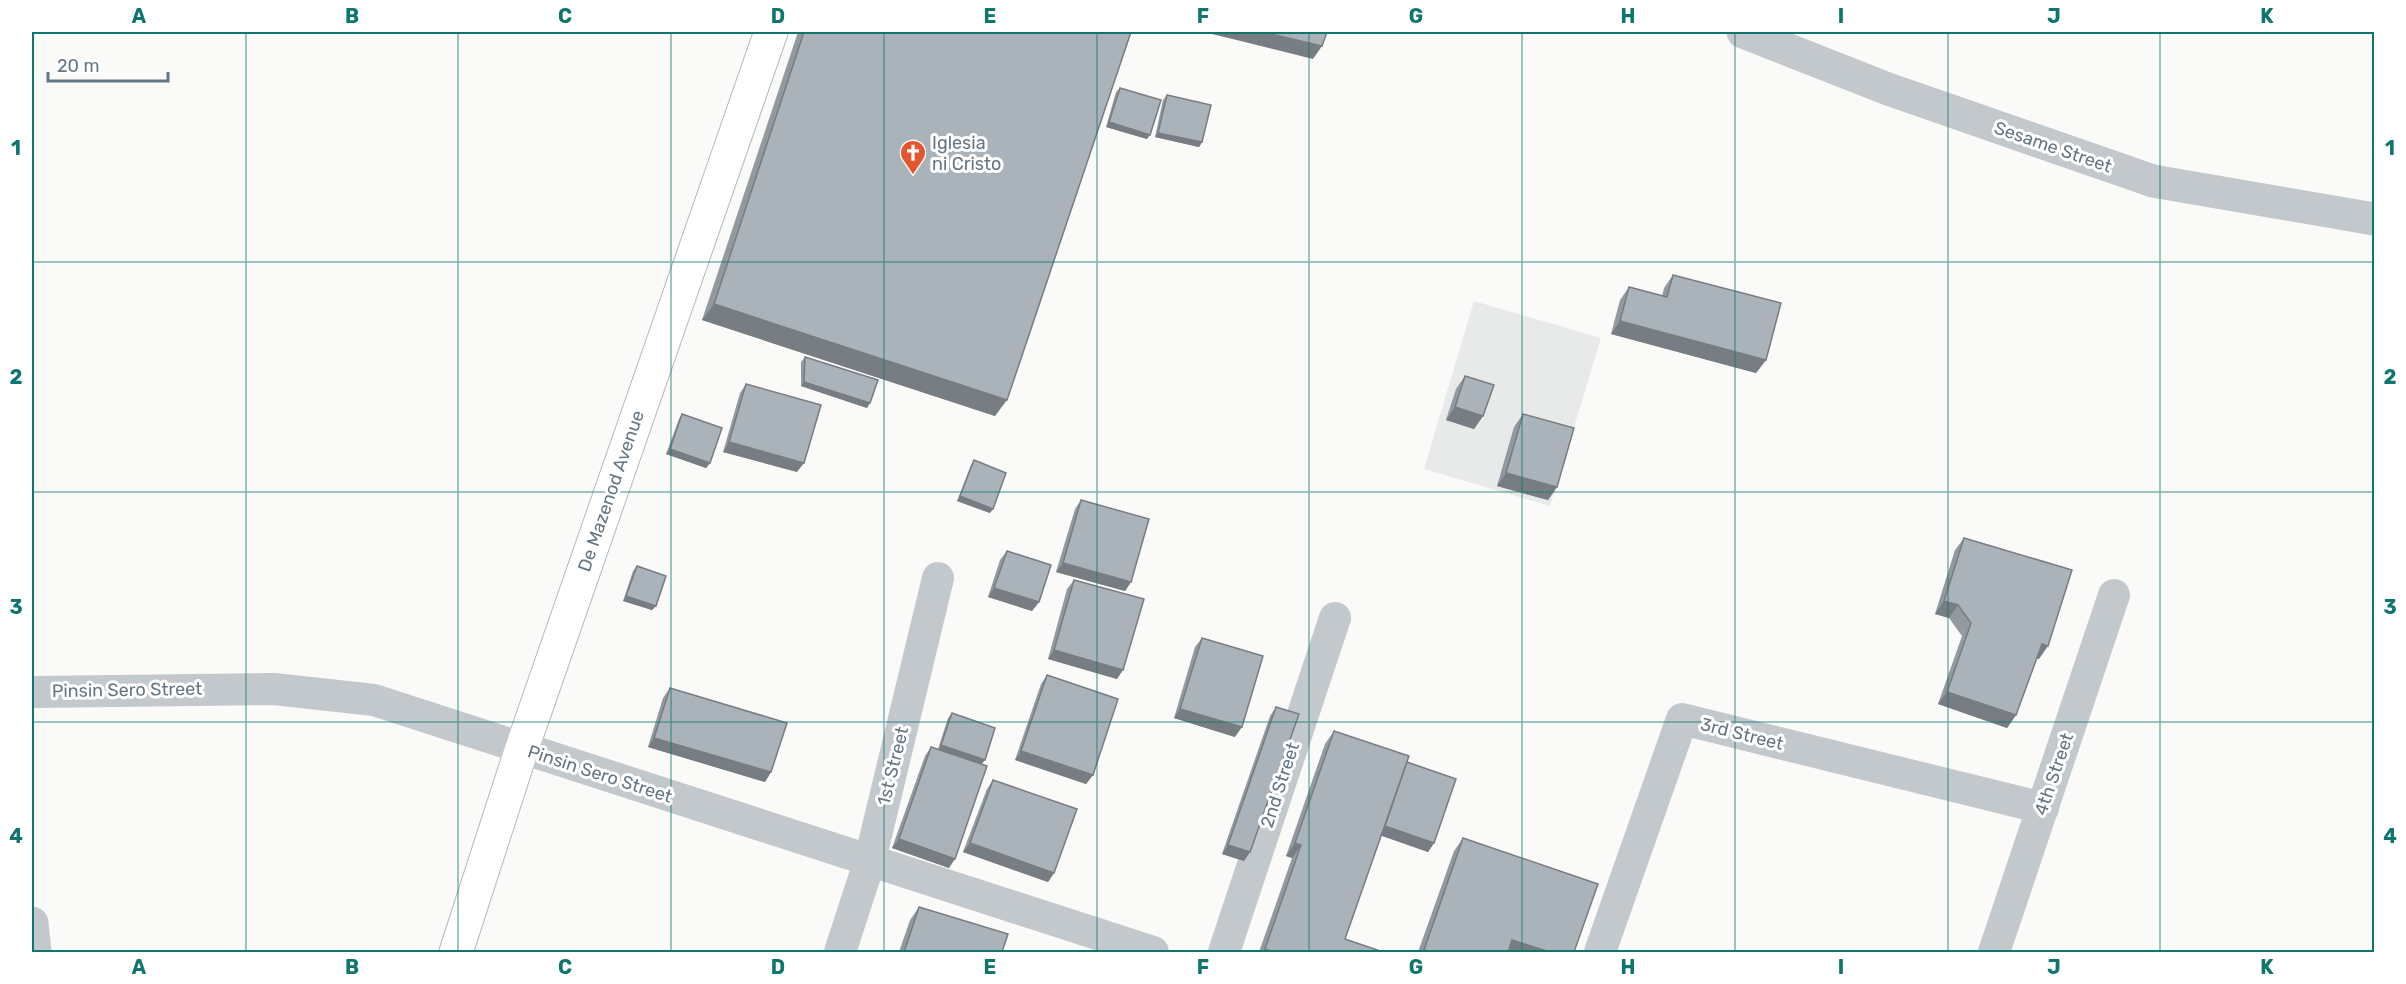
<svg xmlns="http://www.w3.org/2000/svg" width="2406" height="984" font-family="Rubik,sans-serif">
  <rect width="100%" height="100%" fill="#fafaf8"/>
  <polygon fill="#e8e9e9" points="1474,301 1601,338 1550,506 1424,469"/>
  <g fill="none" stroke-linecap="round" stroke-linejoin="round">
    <defs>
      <polyline id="secondary" points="456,952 522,748 771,32"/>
    </defs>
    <use href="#secondary" stroke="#b3babf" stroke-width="35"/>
    <g stroke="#c3c8cc" stroke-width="32">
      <polyline points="32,692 274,689 374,700 1153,952"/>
      <polyline points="840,952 870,860 938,578"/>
      <polyline points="1224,952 1335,618"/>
      <polyline points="1600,952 1682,719 2043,808"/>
      <polyline points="1994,952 2114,595"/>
    </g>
    <g stroke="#c3c8cc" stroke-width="33">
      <polyline points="1743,32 1888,89 2153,181 2374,219"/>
      <polyline points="32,923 35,952"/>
    </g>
    <use href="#secondary" stroke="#fff" stroke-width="33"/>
  </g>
  <g fill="#929a9f">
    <polygon points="798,32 1131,32 995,416 702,320"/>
    <polygon points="1120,88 1147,139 1106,127 1116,92"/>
    <polygon points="1167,95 1202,142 1199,147 1155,137 1163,100"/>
    <polygon points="1673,275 1766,360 1756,373 1611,334 1620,300 1629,287 1662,296 1664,288"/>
    <polygon points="805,357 867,408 801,386 801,362"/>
    <polygon points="1465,376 1483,416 1474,429 1446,420 1456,389"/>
    <polygon points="746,384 797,472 723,452 740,393"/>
    <polygon points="682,414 710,463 706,468 666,454 679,419"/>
    <polygon points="1523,414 1557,487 1548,500 1497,486 1514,427"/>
    <polygon points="974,460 990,513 957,501 971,465"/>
    <polygon points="1081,500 1131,582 1125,591 1056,572 1075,509"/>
    <polygon points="1964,538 2039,659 2037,658 2016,715 2007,728 1938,704 1962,636 1949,618 1935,614 1955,550"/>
    <polygon points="1007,551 1039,602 1032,611 988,597 1000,560"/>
    <polygon points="637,566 656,606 652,610 623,601 633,571"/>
    <polygon points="1074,580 1117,679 1048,659 1067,589"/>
    <polygon points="1202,638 1235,737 1174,718 1195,647"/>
    <polygon points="1047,675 1093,775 1086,784 1015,760 1041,684"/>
    <polygon points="670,688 771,772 765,782 648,747 663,698"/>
    <polygon points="1276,707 1250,852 1244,861 1222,854 1270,716"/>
    <polygon points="952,713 982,764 949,868 892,848 925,756 931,747 938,749 948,718"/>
    <polygon points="1334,731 1406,764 1434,843 1428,852 1381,835 1345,939 1383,952 1259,952 1292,858 1286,856 1325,744"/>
    <polygon points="993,780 1054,873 1048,882 963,852 987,789"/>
    <polygon points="1463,838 1574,952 1418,952 1454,851"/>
    <polygon points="919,907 1002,952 899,952 910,920"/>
  </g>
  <g fill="#777d82">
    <polygon points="1204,32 1263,32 1322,46 1313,59"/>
    <polygon points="1109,122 1150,135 1147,139 1106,127"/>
    <polygon points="1158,133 1202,142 1199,147 1155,137"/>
    <polygon points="714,304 1007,400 995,416 702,320"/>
    <polygon points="1620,321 1766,360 1756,373 1611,334"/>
    <polygon points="804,382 870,403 867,408 801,386"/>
    <polygon points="1455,407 1483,416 1474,429 1446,420"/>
    <polygon points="729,442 804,463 797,472 723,452"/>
    <polygon points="670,449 710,463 706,468 666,454"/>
    <polygon points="1506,473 1557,487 1548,500 1497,486"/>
    <polygon points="960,496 993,509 990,513 957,501"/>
    <polygon points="1063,563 1131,582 1125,591 1056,572"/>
    <polygon points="994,588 1039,602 1032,611 988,597"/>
    <polygon points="626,596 656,606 652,610 623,601"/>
    <polygon points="1944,601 1958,605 1949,618 1935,614"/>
    <polygon points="2042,644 2048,646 2039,659 2033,657"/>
    <polygon points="1054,650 1123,670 1117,679 1048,659"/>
    <polygon points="1947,692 2016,715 2007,728 1938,704"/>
    <polygon points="1180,709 1242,727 1235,737 1174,718"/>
    <polygon points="654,738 771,772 765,782 648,747"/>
    <polygon points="941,745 985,760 981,765 938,750"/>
    <polygon points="1021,751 1093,775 1086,784 1015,760"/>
    <polygon points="1385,826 1434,843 1428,852 1379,835"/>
    <polygon points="899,839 955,859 949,868 892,848"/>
    <polygon points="970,843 1054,873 1048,882 963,852"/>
    <polygon points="1295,843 1301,845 1292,858 1286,856"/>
    <polygon points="1228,845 1250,852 1244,861 1222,854"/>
    <polygon points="1512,940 1550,952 1503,952"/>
    <polygon points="1265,949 1274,952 1262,952"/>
  </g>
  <g fill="#aab3b9" stroke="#777d82" stroke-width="1.5">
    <polygon points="804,32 1131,32 1007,400 714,304"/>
    <polygon points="1263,32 1327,32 1322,46"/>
    <polygon points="1120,88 1161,100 1150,135 1109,122"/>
    <polygon points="1167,95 1211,105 1202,142 1158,133"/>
    <polygon points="1673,275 1781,303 1766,360 1620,321 1629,287 1667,297"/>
    <polygon points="805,357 878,380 870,403 804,382"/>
    <polygon points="1465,376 1494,385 1483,416 1455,407"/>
    <polygon points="746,384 821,405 804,463 729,442"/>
    <polygon points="682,414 722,428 710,463 670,449"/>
    <polygon points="1523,414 1574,428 1557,487 1506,473"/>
    <polygon points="974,460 1006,473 993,509 960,496"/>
    <polygon points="1081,500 1149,519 1131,582 1063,563"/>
    <polygon points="1964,538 2072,570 2048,646 2042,644 2016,715 1947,692 1971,623 1958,605 1944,601"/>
    <polygon points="1007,551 1051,565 1039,602 994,588"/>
    <polygon points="637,566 666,576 656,606 626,596"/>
    <polygon points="1074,580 1144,599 1123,670 1054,650"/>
    <polygon points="1202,638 1263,656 1242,727 1180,709"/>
    <polygon points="1047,675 1118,699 1093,775 1021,751"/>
    <polygon points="670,688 787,723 771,772 654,738"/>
    <polygon points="1276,707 1299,714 1250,852 1228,845"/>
    <polygon points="952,713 995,728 985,760 941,745"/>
    <polygon points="1334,731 1409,756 1345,939 1383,952 1274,952 1265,949 1301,845 1295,843"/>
    <polygon points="931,747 987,766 955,859 899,839"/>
    <polygon points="1407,762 1456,779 1434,843 1385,826"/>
    <polygon points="993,780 1077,809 1054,873 970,843"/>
    <polygon points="1463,838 1598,884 1574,952 1550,952 1512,940 1508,952 1432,952 1424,950"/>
    <polygon points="919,907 1008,934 1002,952 904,952"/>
  </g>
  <path fill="none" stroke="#0f766e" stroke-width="1.5" stroke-opacity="0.55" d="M246 32V952M458 32V952M671 32V952M884 32V952M1097 32V952M1309 32V952M1522 32V952M1735 32V952M1948 32V952M2160 32V952M32 262H2374M32 492H2374M32 722H2374"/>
  <defs>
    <symbol id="church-pin" viewBox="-11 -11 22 30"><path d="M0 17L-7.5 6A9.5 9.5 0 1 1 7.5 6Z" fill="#e4572e" stroke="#fff"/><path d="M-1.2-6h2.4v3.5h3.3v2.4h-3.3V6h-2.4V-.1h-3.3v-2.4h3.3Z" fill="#fff"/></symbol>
  </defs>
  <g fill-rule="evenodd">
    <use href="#church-pin" x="898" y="138" width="30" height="40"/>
  </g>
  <g text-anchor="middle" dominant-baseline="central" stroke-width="6" stroke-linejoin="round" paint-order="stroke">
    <g font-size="18" fill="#657683" stroke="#fff" text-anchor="start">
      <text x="932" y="143">Iglesia<tspan x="932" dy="21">ni Cristo</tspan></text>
    </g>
    <g font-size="18" fill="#657683" stroke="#fff">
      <text transform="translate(2053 147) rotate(19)">Sesame Street</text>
      <text transform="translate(611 491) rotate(-71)">De Mazenod Avenue</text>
      <text transform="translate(127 690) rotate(-1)">Pinsin Sero Street</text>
      <text transform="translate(1742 734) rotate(14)">3rd Street</text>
      <text transform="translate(893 766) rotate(-76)">1st Street</text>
      <text transform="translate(600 774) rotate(18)">Pinsin Sero Street</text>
      <text transform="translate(2054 774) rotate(-71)">4th Street</text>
      <text transform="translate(1280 785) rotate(-72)">2nd Street</text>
    </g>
  </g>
  <rect width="2406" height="984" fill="none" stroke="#ffffff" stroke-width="66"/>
  <path d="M48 72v9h120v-9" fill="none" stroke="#657683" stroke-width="3"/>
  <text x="57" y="72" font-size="18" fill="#657683" stroke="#ffffff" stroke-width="4.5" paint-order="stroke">20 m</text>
  <rect x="33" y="33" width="2340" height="918" fill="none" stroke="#0f766e" stroke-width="2"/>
  <g font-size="20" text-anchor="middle" font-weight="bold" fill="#0f766e">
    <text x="139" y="23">A</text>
    <text x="352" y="23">B</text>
    <text x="565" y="23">C</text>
    <text x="778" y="23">D</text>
    <text x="990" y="23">E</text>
    <text x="1203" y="23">F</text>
    <text x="1416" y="23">G</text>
    <text x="1628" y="23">H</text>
    <text x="1841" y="23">I</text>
    <text x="2054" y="23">J</text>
    <text x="2267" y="23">K</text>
    <text x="16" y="155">1</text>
    <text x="2390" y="155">1</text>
    <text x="16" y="384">2</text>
    <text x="2390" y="384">2</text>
    <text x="16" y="614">3</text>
    <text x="2390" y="614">3</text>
    <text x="16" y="843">4</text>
    <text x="2390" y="843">4</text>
    <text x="139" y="974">A</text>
    <text x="352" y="974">B</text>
    <text x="565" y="974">C</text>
    <text x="778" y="974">D</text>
    <text x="990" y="974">E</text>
    <text x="1203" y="974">F</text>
    <text x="1416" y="974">G</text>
    <text x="1628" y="974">H</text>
    <text x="1841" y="974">I</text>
    <text x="2054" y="974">J</text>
    <text x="2267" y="974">K</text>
  </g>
</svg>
